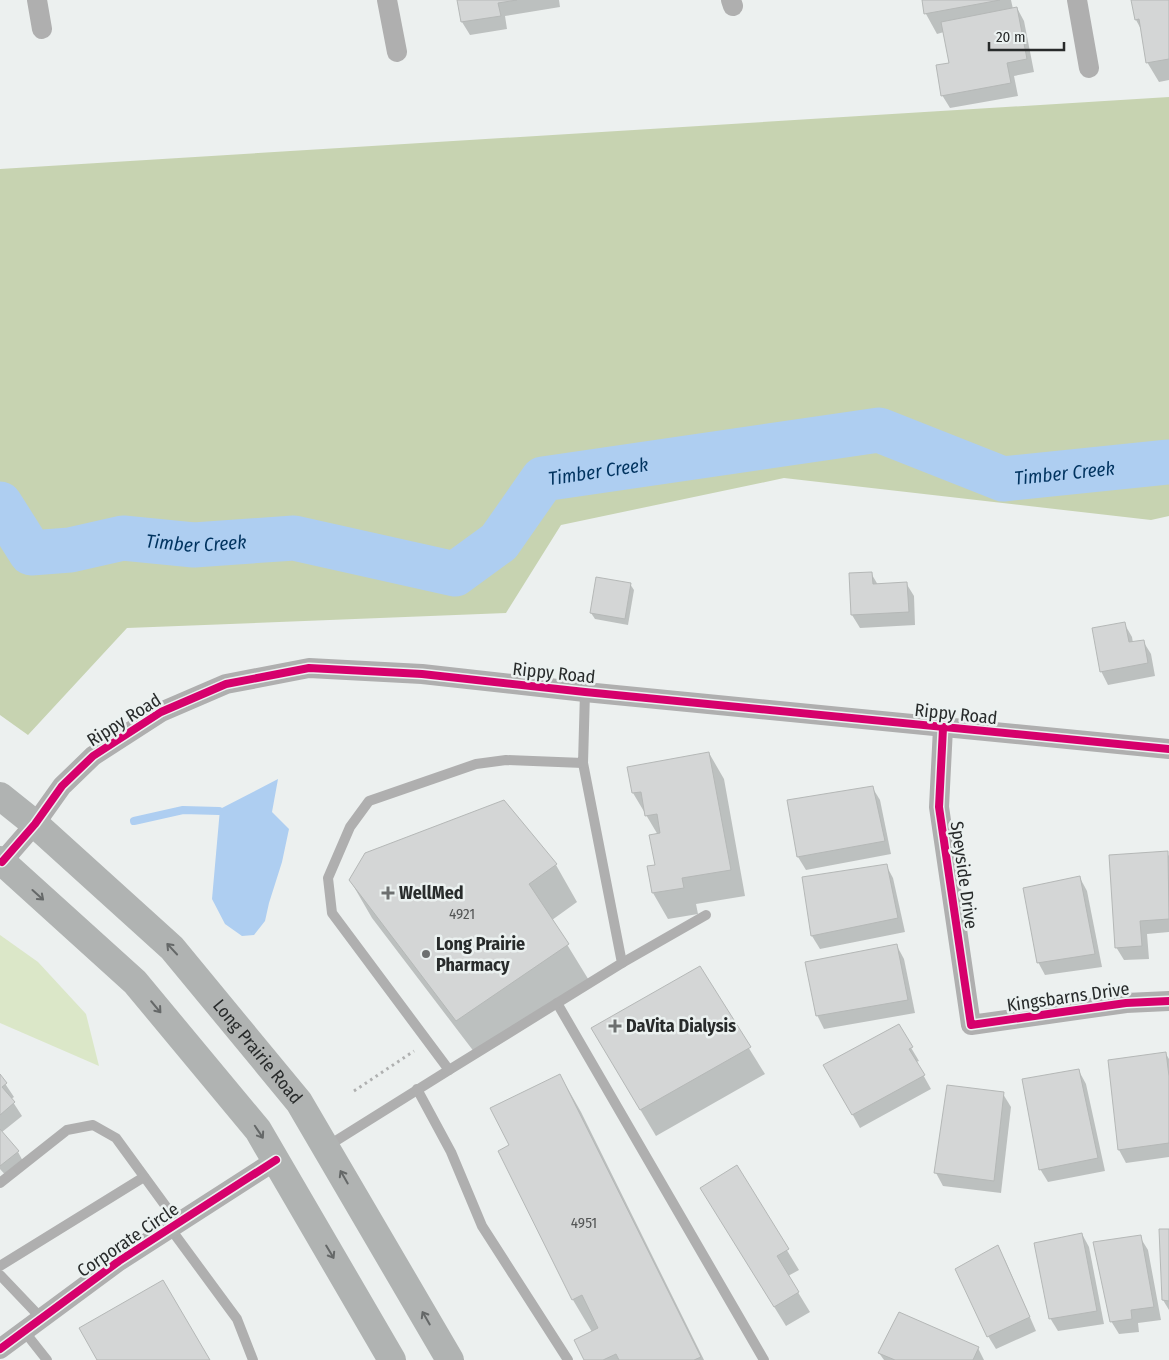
<svg xmlns="http://www.w3.org/2000/svg" width="1169" height="1360" font-family="'Fira Sans Condensed',sans-serif">
  <rect width="100%" height="100%" fill="#ecf0ef"/>
  <polygon fill="#dbe7c8" points="0,935 38,962 86,1014 99,1066 0,1023"/>
  <polygon fill="#c7d3b1" points="1169,97 1169,516 1151,520 784,478 561,525 506,613 127,628 28,735 0,715 0,169"/>
  <polygon fill="#aecef1" points="278,779 272,812 289,829 282,862 269,903 265,921 254,935 242,936 225,924 212,899 220,809"/>
  <g fill="#0003">
    <polygon points="459,0 559,0 560,7 505,16 507,29 470,35 462,22"/>
    <polygon points="923,0 1011,0 1013,9 1017,8 1024,21 1034,72 1014,76 1018,96 950,108 942,95 950,64 944,32 937,34 926,14"/>
    <polygon points="1133,0 1169,0 1169,80 1159,82 1147,62 1142,31 1136,20"/>
    <polygon points="871,573 878,585 906,583 914,596 915,625 860,628 852,615"/>
    <polygon points="630,584 634,590 628,625 595,619 591,613"/>
    <polygon points="1124,623 1132,637 1133,643 1143,641 1151,654 1155,676 1108,685 1101,671"/>
    <polygon points="709,753 724,779 745,896 696,904 698,914 668,919 653,893 656,866 658,835 633,793"/>
    <polygon points="872,787 880,800 891,854 806,870 798,857"/>
    <polygon points="1167,853 1169,856 1169,932 1147,934 1149,959 1124,960 1116,947"/>
    <polygon points="556,865 577,902 552,920 590,982 478,1057 372,918 350,880"/>
    <polygon points="886,865 893,878 905,932 820,949 812,936"/>
    <polygon points="1080,878 1087,891 1102,967 1045,975 1038,962"/>
    <polygon points="897,946 904,959 915,1013 824,1029 817,1015"/>
    <polygon points="699,968 765,1074 656,1136 607,1054"/>
    <polygon points="898,1026 919,1061 916,1062 931,1089 860,1128 825,1065"/>
    <polygon points="1166,1054 1169,1059 1169,1157 1126,1163 1119,1150"/>
    <polygon points="1079,1071 1086,1084 1105,1171 1048,1182 1040,1169"/>
    <polygon points="560,1075 581,1112 704,1360 585,1360 592,1332 573,1300"/>
    <polygon points="0,1076 14,1097 11,1099 22,1116 2,1132 18,1152 25,1165 9,1179 0,1169"/>
    <polygon points="1003,1094 1011,1107 1001,1193 943,1186 936,1173"/>
    <polygon points="736,1167 799,1270 788,1276 810,1312 786,1326 713,1208"/>
    <polygon points="1169,1230 1169,1310 1163,1300"/>
    <polygon points="1082,1234 1089,1247 1104,1324 1058,1331 1050,1318"/>
    <polygon points="1140,1237 1148,1250 1161,1320 1138,1323 1139,1332 1119,1334 1111,1321"/>
    <polygon points="997,1247 1005,1260 1036,1331 996,1349 988,1336"/>
    <polygon points="978,1348 984,1360 884,1360 879,1353"/>
  </g>
  <g fill="none" stroke-linecap="round" stroke-linejoin="round">
    <polyline stroke="#aecef1" stroke-width="8" points="134,821 183,810 219,811"/>
    <path stroke="#aecef1" stroke-width="45" id="s1" d="M0 504 31 553 70 550 123 538 194 545 294 538 455 574 499 542 543 479 879 430 1003 479 1169 462"/>
  </g>
  <g fill="#d4d6d6" stroke="#b5b8b7">
    <polygon points="457,0 517,0 498,3 501,16 461,22"/>
    <polygon points="922,0 1000,0 924,14"/>
    <polygon points="1131,0 1169,0 1169,59 1146,63 1139,19 1135,20"/>
    <polygon points="1017,7 1027,59 1007,63 1011,83 941,96 936,65 949,63 941,22"/>
    <polygon points="872,572 873,584 907,582 909,612 851,615 849,573"/>
    <polygon points="596,577 631,583 625,619 590,613"/>
    <polygon points="1125,622 1129,642 1144,640 1148,663 1100,672 1092,628"/>
    <polygon points="709,752 731,870 682,878 684,888 652,893 647,866 655,865 649,835 660,833 657,814 645,816 641,792 632,793 627,767"/>
    <polygon points="873,786 885,841 797,857 787,800"/>
    <polygon points="504,800 557,864 529,884 569,944 456,1021 349,880 365,853"/>
    <polygon points="1168,851 1169,919 1140,921 1142,946 1115,948 1109,855"/>
    <polygon points="887,864 898,918 811,936 802,877"/>
    <polygon points="1080,876 1095,954 1037,963 1023,888"/>
    <polygon points="897,944 908,1000 816,1016 805,962"/>
    <polygon points="700,966 751,1047 640,1110 591,1028"/>
    <polygon points="899,1024 913,1047 909,1049 925,1075 852,1115 823,1065"/>
    <polygon points="1166,1052 1169,1076 1169,1143 1118,1150 1108,1060"/>
    <polygon points="1079,1069 1098,1158 1039,1170 1022,1079"/>
    <polygon points="0,1074 7,1083 2,1087 15,1102 0,1115"/>
    <polygon points="560,1074 701,1357 694,1360 619,1360 616,1354 603,1360 584,1360 574,1340 598,1328 582,1295 572,1300 498,1151 509,1145 490,1108"/>
    <polygon points="947,1085 1004,1092 994,1181 934,1173"/>
    <polygon points="0,1129 19,1151 0,1166"/>
    <polygon points="737,1165 789,1249 777,1256 799,1292 774,1307 700,1188"/>
    <polygon points="1159,1229 1169,1229 1169,1301 1162,1300"/>
    <polygon points="1082,1233 1097,1311 1049,1319 1034,1243"/>
    <polygon points="1141,1235 1154,1307 1131,1310 1132,1319 1110,1322 1093,1242"/>
    <polygon points="998,1245 1030,1317 987,1337 955,1269"/>
    <polygon points="163,1280 210,1360 97,1360 79,1328"/>
    <polygon points="899,1312 979,1347 973,1360 895,1360 878,1353"/>
  </g>
  <g fill="none" stroke-linecap="round" stroke-linejoin="round">
    <polyline stroke="#afb0b0" stroke-width="3" stroke-dasharray="2.5 4" stroke-linecap="butt" points="354,1091 414,1051"/>
    <g stroke="#afafaf" stroke-width="10">
      <polyline points="622,963 706,915"/>
      <polyline points="557,1003 764,1360"/>
      <polyline points="449,1070 622,963 583,763"/>
      <polyline points="417,1089 451,1152 482,1226 568,1360"/>
      <polyline points="326,1147 449,1070 332,913 328,878 350,827 369,801 476,764 506,760 583,763 585,692"/>
      <polyline points="0,1183 67,1130 93,1125 116,1138 178,1223"/>
      <polyline points="170,1228 237,1319 253,1360"/>
      <polyline points="0,1266 144,1177"/>
      <polyline points="0,1275 41,1318"/>
      <polyline points="24,1331 47,1360"/>
    </g>
    <g stroke="#afafaf" stroke-width="20">
      <polyline points="37,0 42,29"/>
      <polyline points="387,0 397,52"/>
      <polyline points="731,0 733,6"/>
      <polyline points="1077,0 1089,68"/>
      <polyline points="943,728 939,807 971,1025 1126,1003 1169,1001"/>
      <polyline points="2,862 35,824 62,786 93,756 161,712 226,684 309,668 422,674 585,692 1169,749"/>
      <polyline points="0,1349 119,1261 276,1160"/>
    </g>
    <g stroke="#b0b3b2" stroke-width="28">
      <path id="s2" d="M0 796 35 824 172 948 299 1102 450 1360"/>
      <polyline points="0,860 135,982 258,1130 392,1360"/>
    </g>
    <defs>
      <g id="cycleway">
        <polyline points="943,728 939,807 971,1025 1126,1003 1169,1001"/>
        <polyline points="2,862 35,824 62,786 93,756 161,712 226,684 309,668 422,674 585,692 1169,749"/>
        <polyline points="0,1349 119,1261 276,1160"/>
      </g>
    </defs>
    <use href="#cycleway" stroke="#ebf1f0" stroke-width="11"/>
    <use href="#cycleway" stroke="#d6006c" stroke-width="8"/>
  </g>
  <defs><path id="oneway-shaft" d="M-6 0H5M1.5-3L5.5 0L1.5 3" fill="none" stroke-width="1.6" stroke-linecap="round" stroke-linejoin="round" transform="scale(1.25)"/></defs>
  <g stroke="#656868">
    <use href="#oneway-shaft" transform="translate(38 895) rotate(42)"/>
    <use href="#oneway-shaft" transform="translate(172 949) rotate(-133)"/>
    <use href="#oneway-shaft" transform="translate(156 1007) rotate(50)"/>
    <use href="#oneway-shaft" transform="translate(259 1132) rotate(56)"/>
    <use href="#oneway-shaft" transform="translate(344 1177) rotate(-120)"/>
    <use href="#oneway-shaft" transform="translate(330 1252) rotate(59)"/>
    <use href="#oneway-shaft" transform="translate(426 1318) rotate(-120)"/>
  </g>
  <g fill="#6d7070" stroke="#ebf1f0" stroke-width="2">
    <path d="M385.5 885.5h5v5h5v5h-5v5h-5v-5h-5v-5h5z"/>
    <circle cx="426" cy="954" r="5"/>
    <path d="M612.5 1018.5h5v5h5v5h-5v5h-5v-5h-5v-5h5z"/>
  </g>
  <g text-anchor="middle" dominant-baseline="central" stroke-width="5" stroke-linejoin="round" paint-order="stroke">
    <g font-size="15" fill="#545656">
      <text x="462" y="914">4921</text>
      <text x="584" y="1223">4951</text>
    </g>
    <g font-size="18" fill="#282b2b" stroke="#ebf1f0">
      <text transform="translate(554 673) rotate(6)">Rippy Road</text>
      <text transform="translate(956 714) rotate(6)">Rippy Road</text>
      <text transform="translate(124 720) rotate(-32)">Rippy Road</text>
      <text transform="translate(964 875) rotate(82)">Speyside Drive</text>
      <text transform="translate(1068 997) rotate(-8)">Kingsbarns Drive</text>
      <text stroke="none"><textPath href="#s2" startOffset="364">Long Prairie Road</textPath></text>
      <text transform="translate(128 1240) rotate(-34)">Corporate Circle</text>
    </g>
    <g font-size="18" font-weight="bold" fill="#282b2b" stroke="#ebf1f0" text-anchor="start">
      <text x="399" y="893">WellMed</text>
      <text x="436" y="944">Long Prairie<tspan x="436" dy="21">Pharmacy</tspan></text>
      <text x="626" y="1026">DaVita Dialysis</text>
    </g>
    <g font-size="19" font-style="italic" fill="#00335f" stroke="#ebf1f0">
      <text stroke="none"><textPath href="#s1" startOffset="675">Timber Creek</textPath></text>
      <text stroke="none"><textPath href="#s1" startOffset="1154">Timber Creek</textPath></text>
      <text stroke="none"><textPath href="#s1" startOffset="225">Timber Creek</textPath></text>
    </g>
  </g>
  <path d="M989 42v8h75v-8" fill="none" stroke="#282b2b" stroke-width="2.5"/>
  <text x="996" y="42" font-size="15" fill="#282b2b" stroke="#ebf1f0" stroke-width="4" paint-order="stroke">20 m</text>
</svg>
